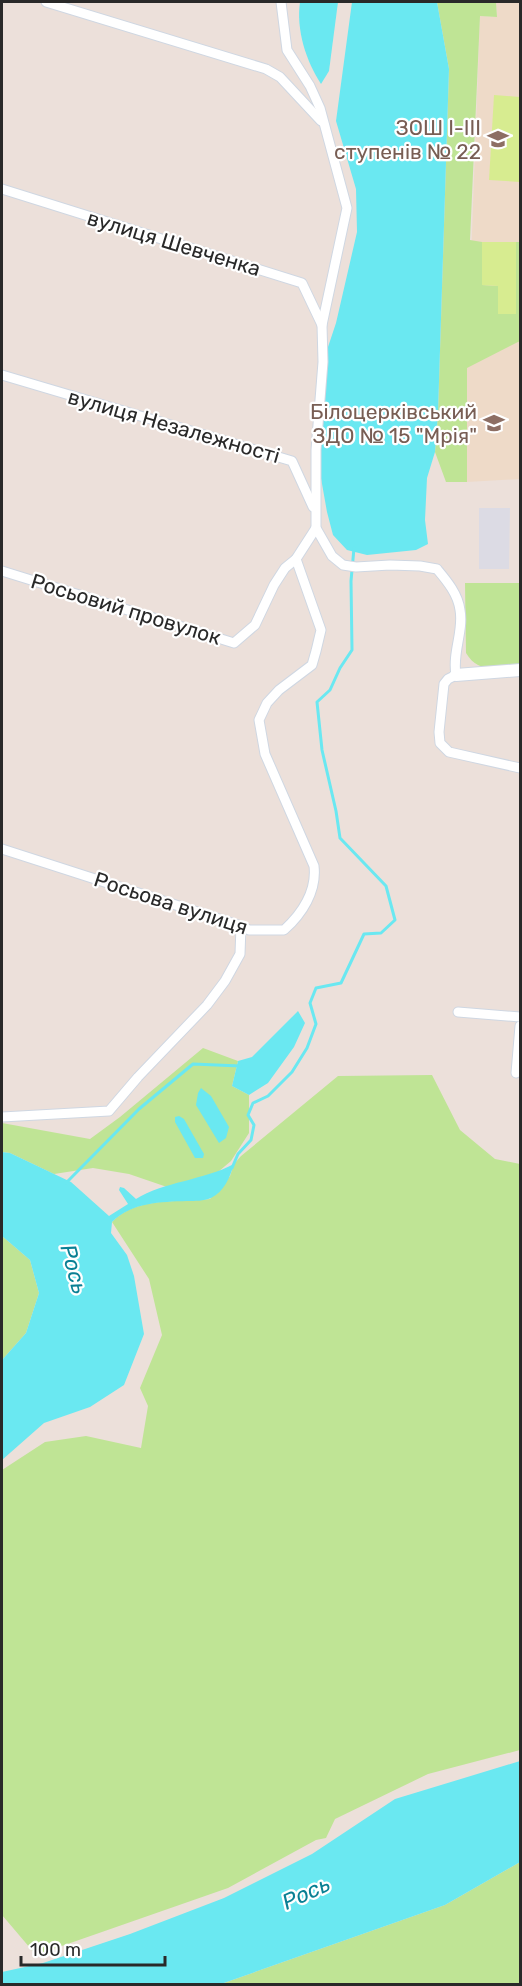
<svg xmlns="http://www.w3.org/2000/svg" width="522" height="1986" font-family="Rubik,sans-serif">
  <rect width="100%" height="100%" fill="#ece0da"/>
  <polygon fill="#dcdbe4" points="479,508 510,508 509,569 479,569"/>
  <polygon fill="#eedac8" points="496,2 520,2 520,479 467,482 467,368 480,16 497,17"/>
  <g fill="#bfe495">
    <polygon points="437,2 496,2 497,17 480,16 470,240 482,242 482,285 498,286 498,314 516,314 516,242 520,242 520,341 467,368 467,482 446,482 435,452 438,413 449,69"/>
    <path d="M465 583H520V665C499 667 479 675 466 653Z"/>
    <polygon points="203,1048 238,1061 232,1086 249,1095 249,1133 231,1161 218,1172 167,1187 129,1174 93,1168 54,1174 10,1153 2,1152 2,1123 90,1139 120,1117"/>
    <path d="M432 1075 460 1130 495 1159 520 1164V1750L428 1774 335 1819 326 1838 316 1840 228 1888 36 1955 2 1915V1470L45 1442 86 1436 141 1448 148 1406 140 1388 162 1335 149 1279 112 1222C137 1196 177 1203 210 1199L230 1176 234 1164 241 1156 338 1076Z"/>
    <polygon points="2,1236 30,1260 39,1293 26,1333 2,1360"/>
    <polygon points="520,1862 520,1984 221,1984 445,1905"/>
  </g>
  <g fill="#d7ec90">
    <polygon points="494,95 520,97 520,182 489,180"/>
    <polygon points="482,242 516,242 516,314 498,314 498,286 482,285"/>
  </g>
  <g fill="#6ae8f1">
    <path d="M300 2H338L329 71 321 84C306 61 296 30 300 2Z"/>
    <polygon points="352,2 437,2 449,69 438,413 435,452 427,478 425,520 428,544 416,550 367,555 347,550 333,535 327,512 316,450 323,362 336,323 357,232 356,189 336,121"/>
    <polygon points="298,1011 305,1023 294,1047 268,1083 249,1095 232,1086 238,1061 252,1057"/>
    <polygon points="201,1088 211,1096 229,1127 226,1138 219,1143 196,1105 198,1093"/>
    <polygon points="179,1116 184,1119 204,1154 203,1158 195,1158 175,1122 175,1117"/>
    <path d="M2 1152 10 1153 71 1182 109 1216 128 1204 119 1190 120 1187 124 1188 136 1199C163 1182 204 1180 234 1164 230 1177 224 1192 211 1198 204 1201 195 1201 187 1201 161 1202 132 1202 112 1222L111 1233 127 1255 134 1276 144 1334 124 1385 90 1407 44 1423 2 1460V1360L26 1333 39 1293 30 1260 2 1236Z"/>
    <polygon points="520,1761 520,1862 445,1905 221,1984 2,1984 2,1972 43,1963 130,1934 224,1898 312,1854 395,1799"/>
  </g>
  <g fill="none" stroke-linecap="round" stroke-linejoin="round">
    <g stroke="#6ae8f1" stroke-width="3">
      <polyline points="232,1168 238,1154 251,1140 254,1125 248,1115 253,1103 268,1096 292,1072 307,1048 316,1024 310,1003 316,988 341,983 364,934 381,933 395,920 386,886 340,838 336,811 322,750 317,702 330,690 340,668 352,650 351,581 354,548"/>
      <polyline points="66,1183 139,1109 193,1064 240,1066"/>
    </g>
    <defs>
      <g id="street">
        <polyline points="46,2 266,69 280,77 321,121"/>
        <path d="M281 2 287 50 310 86 320 108 347 208 322 325 323 362 316 450V528L332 556 343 565 356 567 390 565 420 566 437 569C447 581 458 594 460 610 464 631 452 652 456 675L448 679 444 684 439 732 440 743 449 752 520 768"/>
        <polyline points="2,189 302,283 322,325"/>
        <polyline points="2,375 292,461 313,507"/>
        <polyline points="2,571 234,643 255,625 274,585 285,568 296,559 316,528"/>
        <path d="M2 849 241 926 249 930H284C302 914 317 891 314 866L265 754 259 720 267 703 279 690 312 665 316 651 321 630 296 559"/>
        <polyline points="458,1012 520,1017"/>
        <polyline points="516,1073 520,1026"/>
        <polyline points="2,1117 109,1111 138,1077 207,1005 225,981 240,954 241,926"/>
      </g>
      <polyline id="secondary" points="456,675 520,670"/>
    </defs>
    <use href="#street" stroke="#cfd7e2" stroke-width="11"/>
    <use href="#secondary" stroke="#cfd7e2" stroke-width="14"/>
    <use href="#street" stroke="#fff" stroke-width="9"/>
    <use href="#secondary" stroke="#fff" stroke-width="12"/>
  </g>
  <defs>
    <symbol id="school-bare" viewBox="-9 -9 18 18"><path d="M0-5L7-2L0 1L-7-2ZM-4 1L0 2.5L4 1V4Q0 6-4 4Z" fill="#8d6e63" stroke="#fff" stroke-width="2.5" paint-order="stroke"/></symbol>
  </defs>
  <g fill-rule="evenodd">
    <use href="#school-bare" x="483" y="124" width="30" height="30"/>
    <use href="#school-bare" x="479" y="408" width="30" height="30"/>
  </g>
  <g text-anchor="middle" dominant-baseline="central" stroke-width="4.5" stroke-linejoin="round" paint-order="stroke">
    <g font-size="21" fill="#785e54" stroke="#fff" text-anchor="end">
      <text x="481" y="127">ЗОШ І-ІІІ<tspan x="481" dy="24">ступенів № 22</tspan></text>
      <text x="477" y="411">Білоцерківський<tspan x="477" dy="24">ЗДО № 15 "Мрія"</tspan></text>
    </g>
    <g font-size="21" fill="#292929" stroke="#fff">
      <text transform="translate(174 243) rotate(17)">вулиця Шевченка</text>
      <text transform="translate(174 426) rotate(16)">вулиця Незалежності</text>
      <text transform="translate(126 609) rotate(17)">Росьовий провулок</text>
      <text transform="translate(171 903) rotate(18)">Росьова вулиця</text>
    </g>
    <g font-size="22" font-style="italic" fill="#0a8094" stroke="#fff">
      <text transform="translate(74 1269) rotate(75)">Рось</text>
      <text transform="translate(306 1893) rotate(-25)">Рось</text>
    </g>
  </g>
  <rect width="522" height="1986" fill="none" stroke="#292929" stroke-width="6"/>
  <path d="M21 1956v9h144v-9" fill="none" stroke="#292929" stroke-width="3"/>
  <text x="30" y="1956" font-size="18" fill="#292929" stroke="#ffffff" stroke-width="4.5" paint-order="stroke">100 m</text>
</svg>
